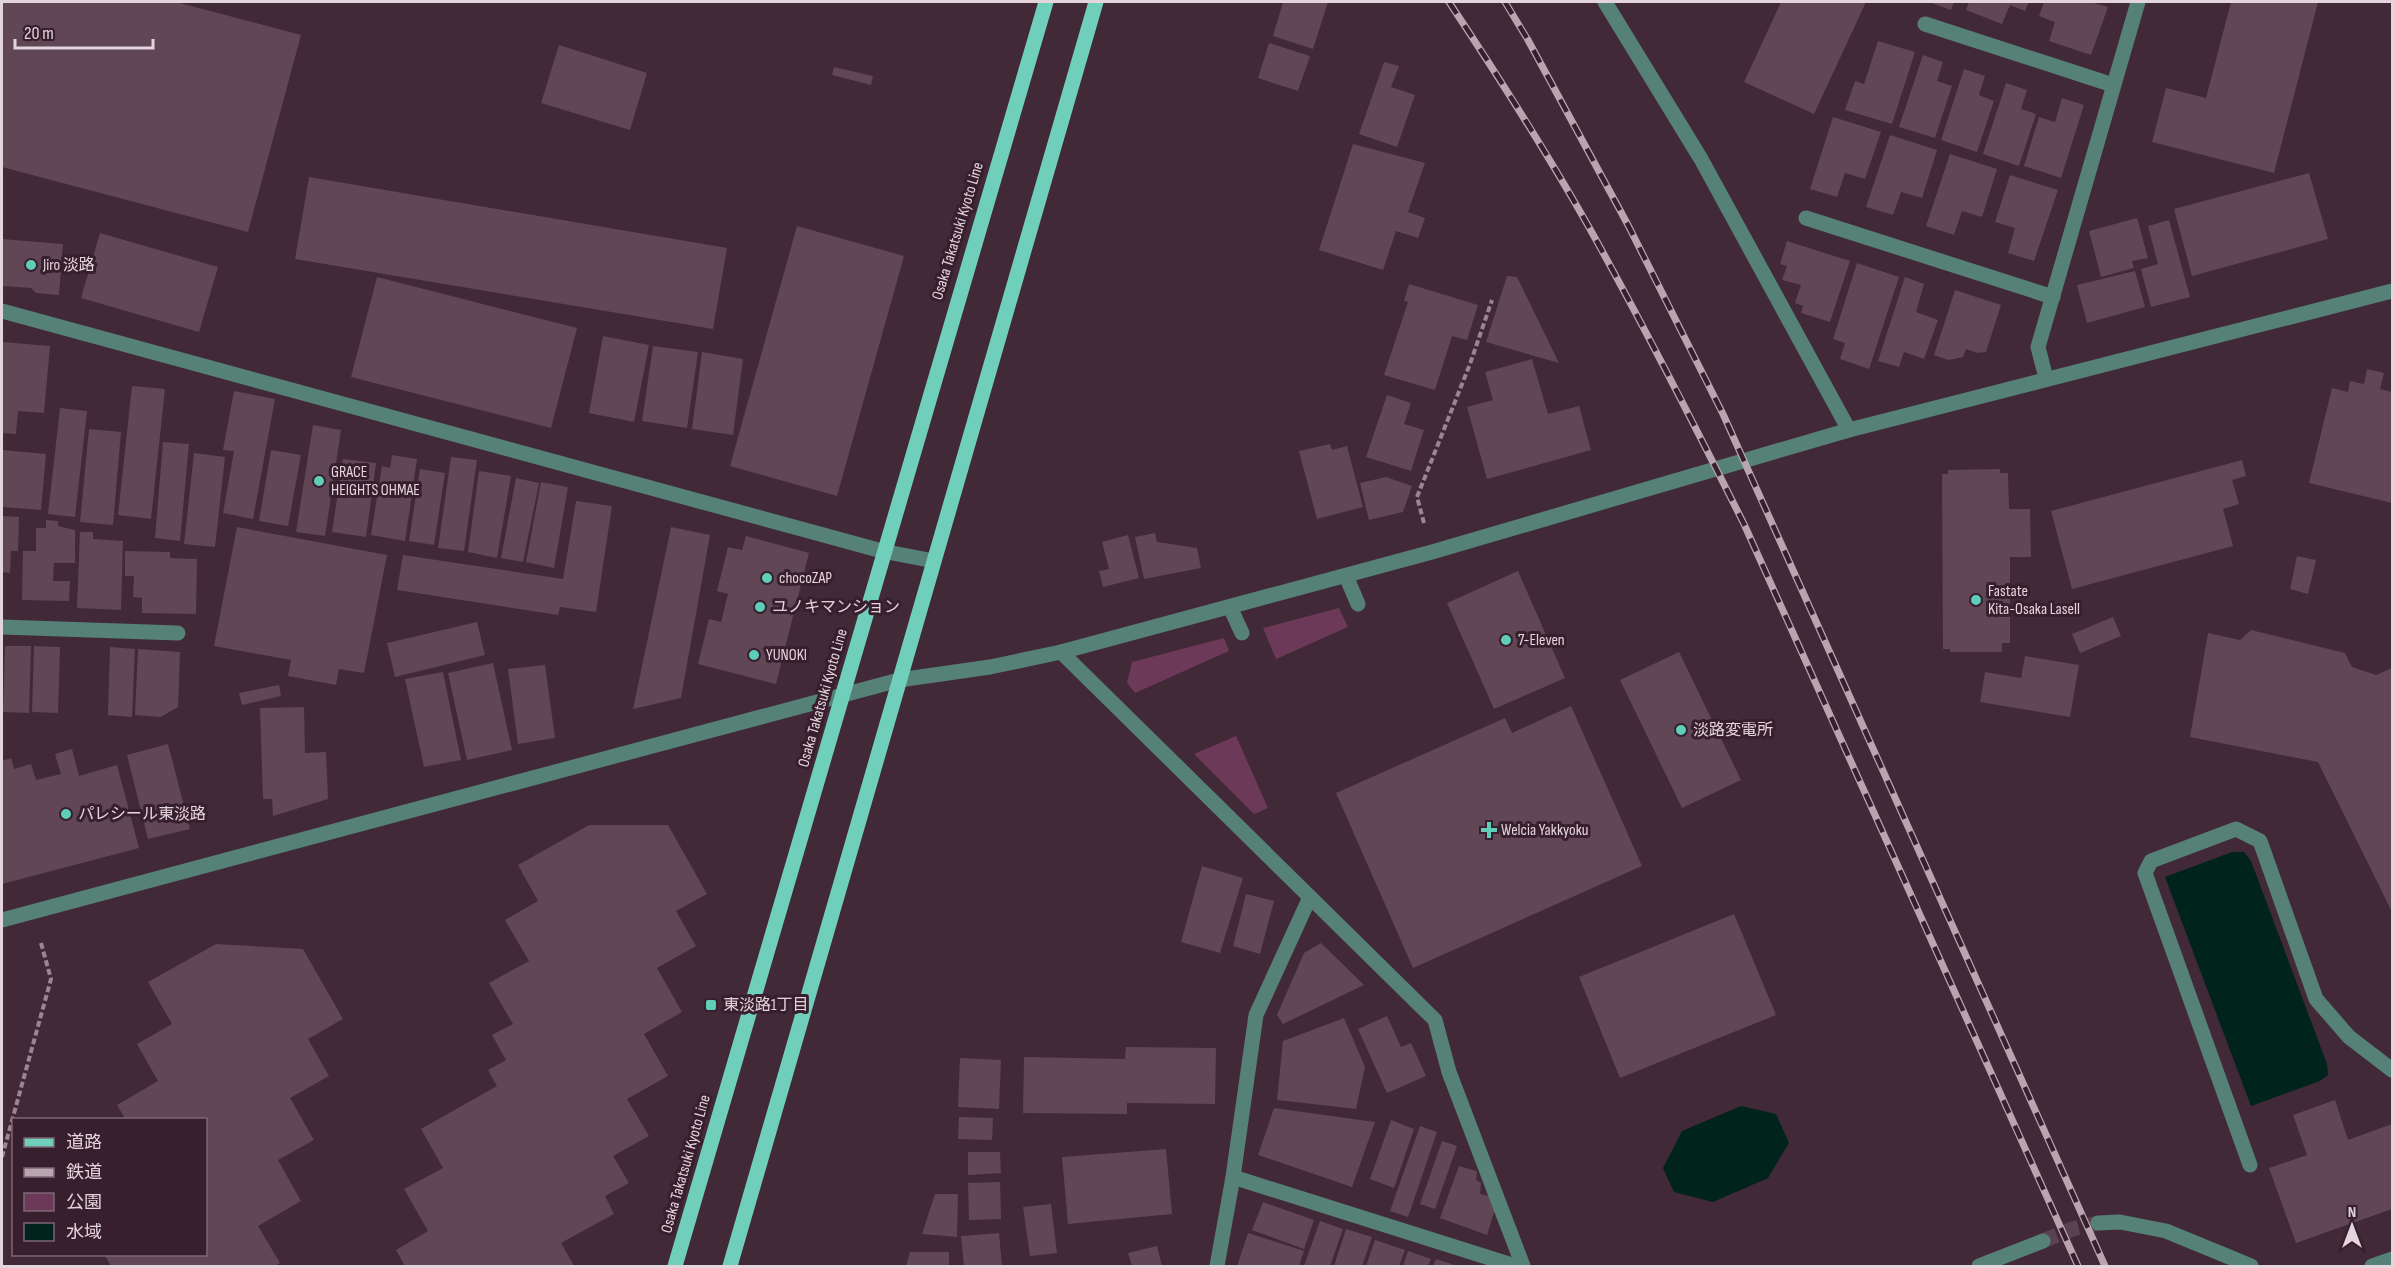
<svg xmlns="http://www.w3.org/2000/svg" width="2394" height="1268" font-family="'Sofia Sans Condensed','Noto Sans JP',sans-serif">
  <rect width="100%" height="100%" fill="#422937"/>
  <g fill="#6d3958">
    <polygon points="1339,608 1348,627 1276,659 1263,628"/>
    <polygon points="1224,638 1229,651 1135,693 1127,683 1132,662"/>
    <polygon points="1236,736 1268,808 1254,814 1194,754"/>
  </g>
  <g fill="#00231c">
    <polygon points="2232,852 2244,852 2251,861 2327,1064 2328,1075 2320,1081 2251,1106 2165,877"/>
    <polygon points="1741,1106 1776,1114 1789,1143 1768,1178 1713,1202 1674,1192 1663,1168 1682,1131"/>
  </g>
  <g fill="#614655">
    <polygon points="2,2 176,2 301,35 248,232 2,167"/>
    <polygon points="1283,2 1328,2 1313,49 1273,36"/>
    <polygon points="1781,2 1866,2 1814,114 1744,82"/>
    <polygon points="1929,2 1954,2 1951,10"/>
    <polygon points="1969,2 2029,2 2025,11 2010,5 2002,24 1966,10"/>
    <polygon points="2044,2 2091,2 2108,7 2091,55 2049,41 2055,22 2039,16"/>
    <polygon points="2231,2 2318,2 2274,173 2152,142 2166,88 2206,98"/>
    <polygon points="1878,41 1915,52 1892,124 1845,110 1855,81 1864,84"/>
    <polygon points="1269,43 1310,56 1298,91 1258,78"/>
    <polygon points="559,45 647,73 630,130 541,103"/>
    <polygon points="1923,55 1943,62 1937,81 1952,86 1935,138 1899,127"/>
    <polygon points="1384,62 1399,66 1391,87 1415,95 1397,147 1359,134"/>
    <polygon points="834,67 873,76 871,85 832,75"/>
    <polygon points="1964,69 1985,76 1979,95 1994,101 1977,152 1941,140"/>
    <polygon points="2006,83 2027,90 2021,109 2036,114 2019,166 1983,154"/>
    <polygon points="2062,98 2084,105 2061,178 2024,166 2039,117 2055,122"/>
    <polygon points="1833,117 1881,132 1865,179 1845,173 1837,197 1810,189"/>
    <polygon points="1890,135 1937,150 1922,198 1901,192 1893,215 1866,207"/>
    <polygon points="1353,144 1425,163 1408,212 1425,218 1418,238 1396,231 1383,270 1319,250"/>
    <polygon points="1950,154 1997,169 1982,217 1962,211 1954,235 1926,226"/>
    <polygon points="2309,173 2328,239 2192,276 2174,209"/>
    <polygon points="2010,175 2058,190 2034,261 2008,253 2015,228 1995,222"/>
    <polygon points="309,177 727,248 713,329 295,259"/>
    <polygon points="2137,218 2148,258 2132,261 2134,268 2101,277 2089,231"/>
    <polygon points="2169,220 2190,297 2151,307 2141,269 2158,264 2148,226"/>
    <polygon points="797,226 904,256 837,496 730,466"/>
    <polygon points="100,233 218,267 199,332 81,298"/>
    <polygon points="2,239 63,244 59,295 36,293 31,288 2,286"/>
    <polygon points="1787,241 1850,261 1830,322 1801,313 1803,306 1795,303 1801,285 1782,280 1787,266 1780,264"/>
    <polygon points="1857,263 1899,277 1869,369 1840,359 1845,343 1833,339"/>
    <polygon points="2135,271 2145,307 2087,323 2077,285"/>
    <polygon points="1507,276 1517,277 1559,363 1486,342"/>
    <polygon points="377,277 577,328 551,428 351,377"/>
    <polygon points="1905,277 1924,284 1916,312 1938,320 1924,359 1904,352 1899,367 1878,361"/>
    <polygon points="1409,284 1478,305 1467,340 1452,336 1435,390 1384,375 1408,302 1404,301"/>
    <polygon points="1955,290 2001,305 1986,352 1978,353 1966,349 1963,357 1948,360 1934,355"/>
    <polygon points="603,336 649,345 634,422 589,413"/>
    <polygon points="2,342 50,346 44,413 18,411 16,434 2,433"/>
    <polygon points="653,346 698,352 687,428 642,421"/>
    <polygon points="702,352 743,359 733,435 692,429"/>
    <polygon points="1532,359 1548,414 1579,406 1591,450 1487,479 1467,407 1493,400 1485,372"/>
    <polygon points="2367,369 2384,373 2380,389 2392,392 2392,503 2309,483 2332,388 2348,392 2350,381 2364,384"/>
    <polygon points="132,386 165,389 151,519 118,515"/>
    <polygon points="234,391 275,399 253,519 223,513 234,451 223,450"/>
    <polygon points="1387,395 1411,403 1404,424 1424,430 1411,471 1366,457"/>
    <polygon points="60,408 87,411 75,517 48,514"/>
    <polygon points="313,425 341,430 325,536 296,532"/>
    <polygon points="89,429 121,432 113,525 80,522"/>
    <polygon points="163,442 189,444 180,541 155,538"/>
    <polygon points="1330,444 1332,450 1347,446 1363,507 1317,519 1299,451"/>
    <polygon points="2,450 46,454 41,510 2,507"/>
    <polygon points="271,450 301,455 288,526 259,521"/>
    <polygon points="194,453 225,457 215,547 184,544"/>
    <polygon points="392,455 417,459 405,541 371,535 382,466 390,468"/>
    <polygon points="451,457 477,460 464,551 438,548"/>
    <polygon points="343,459 376,463 366,537 332,532"/>
    <polygon points="2242,460 2246,476 2232,480 2239,504 2223,509 2233,546 2072,589 2051,511"/>
    <polygon points="420,469 445,473 434,545 409,541"/>
    <polygon points="2000,469 2000,473 2008,473 2009,509 2030,509 2031,557 2010,557 2010,643 2002,643 2002,652 1950,652 1950,649 1943,649 1942,474 1948,474 1948,470"/>
    <polygon points="479,471 511,476 497,558 468,552"/>
    <polygon points="1386,477 1412,486 1403,512 1369,520 1360,483"/>
    <polygon points="516,478 539,483 523,562 501,558"/>
    <polygon points="541,482 568,487 554,568 526,562"/>
    <polygon points="576,501 612,506 596,612 560,607 558,615 397,590 403,555 563,579"/>
    <polygon points="2,516 19,517 18,551 11,551 10,573 2,572"/>
    <polygon points="46,520 58,521 58,526 75,530 75,563 54,563 53,581 70,581 69,601 22,600 23,551 36,551 36,528 46,528"/>
    <polygon points="237,527 387,555 364,673 339,669 336,685 288,676 291,660 214,646"/>
    <polygon points="671,527 710,535 681,698 633,709"/>
    <polygon points="80,532 93,532 93,539 123,541 121,610 77,608"/>
    <polygon points="1155,533 1157,542 1197,548 1201,568 1144,579 1135,537"/>
    <polygon points="1128,535 1139,578 1103,587 1099,571 1109,569 1102,542"/>
    <polygon points="746,536 809,553 776,684 698,664 709,619 721,622 728,594 717,591 728,547 742,550"/>
    <polygon points="125,551 170,552 170,558 197,559 196,614 142,613 142,598 133,597 134,576 125,576"/>
    <polygon points="2297,556 2316,560 2308,594 2290,589"/>
    <polygon points="1518,571 1565,678 1494,709 1447,603"/>
    <polygon points="2113,617 2121,636 2080,653 2072,634"/>
    <polygon points="477,622 485,655 395,677 387,643"/>
    <polygon points="2251,630 2345,653 2352,667 2376,675 2392,668 2392,912 2318,762 2190,737 2208,633 2240,640"/>
    <polygon points="5,646 31,646 29,713 3,712"/>
    <polygon points="34,646 60,647 58,713 32,712"/>
    <polygon points="110,647 135,649 132,717 108,715"/>
    <polygon points="138,649 180,652 178,707 161,717 135,715"/>
    <polygon points="1679,652 1741,780 1682,808 1620,680"/>
    <polygon points="2025,656 2079,665 2070,717 1980,702 1985,672 2021,678"/>
    <polygon points="493,663 512,750 467,760 448,673"/>
    <polygon points="545,665 555,738 518,744 508,669"/>
    <polygon points="443,672 461,760 424,767 405,679"/>
    <polygon points="279,685 281,696 242,705 239,693"/>
    <polygon points="1571,706 1642,866 1413,968 1336,793 1505,718 1512,733"/>
    <polygon points="304,707 305,753 326,752 328,799 273,816 272,799 263,799 260,708"/>
    <polygon points="168,744 190,829 148,839 127,755"/>
    <polygon points="72,749 79,776 117,765 139,848 2,884 2,761 11,758 14,769 31,764 36,780 61,774 55,754"/>
    <polygon points="589,825 668,825 707,894 676,911 696,946 657,968 682,1012 644,1034 668,1076 627,1099 649,1136 613,1156 629,1183 605,1196 614,1214 561,1243 574,1266 405,1266 396,1250 428,1231 404,1189 443,1168 421,1129 497,1086 488,1070 506,1060 492,1035 513,1024 489,983 529,961 505,920 538,901 518,865"/>
    <polygon points="1202,866 1243,878 1220,953 1181,942"/>
    <polygon points="1246,894 1274,901 1260,954 1233,946"/>
    <polygon points="1734,914 1776,1015 1620,1078 1579,977"/>
    <polygon points="1321,943 1364,985 1283,1024 1277,1015 1304,953"/>
    <polygon points="216,944 303,949 343,1019 308,1039 329,1076 290,1098 314,1140 278,1160 301,1201 258,1226 280,1263 275,1266 111,1266 104,1254 206,1254 206,1120 126,1120 117,1105 158,1081 137,1044 172,1024 148,982"/>
    <polygon points="1387,1016 1401,1047 1411,1043 1426,1076 1387,1093 1358,1029"/>
    <polygon points="1344,1018 1365,1067 1356,1109 1277,1100 1283,1041"/>
    <polygon points="1126,1047 1216,1048 1215,1104 1127,1103 1127,1114 1023,1113 1024,1057 1125,1059"/>
    <polygon points="960,1058 1001,1060 999,1109 958,1107"/>
    <polygon points="2335,1100 2348,1140 2392,1124 2392,1209 2296,1243 2269,1168 2307,1155 2293,1115"/>
    <polygon points="1274,1108 1375,1122 1352,1187 1258,1155"/>
    <polygon points="959,1117 993,1118 992,1140 958,1139"/>
    <polygon points="1391,1120 1414,1129 1394,1188 1370,1179"/>
    <polygon points="1420,1126 1437,1132 1408,1217 1390,1211"/>
    <polygon points="1442,1141 1457,1146 1435,1209 1420,1204"/>
    <polygon points="1166,1149 1172,1214 1068,1224 1062,1157"/>
    <polygon points="968,1152 1000,1152 1001,1173 968,1175"/>
    <polygon points="1459,1166 1477,1171 1476,1180 1481,1183 1480,1194 1490,1196 1495,1209 1487,1235 1440,1218"/>
    <polygon points="1000,1182 1001,1219 969,1220 968,1183"/>
    <polygon points="935,1194 958,1194 957,1237 922,1234"/>
    <polygon points="1263,1202 1314,1220 1304,1249 1252,1230"/>
    <polygon points="1051,1204 1057,1253 1030,1256 1023,1207"/>
    <polygon points="1320,1221 1343,1229 1330,1266 1304,1266"/>
    <polygon points="1346,1229 1372,1237 1362,1266 1334,1266"/>
    <polygon points="999,1233 1002,1266 964,1266 961,1236"/>
    <polygon points="1248,1233 1304,1251 1299,1266 1237,1266"/>
    <polygon points="1375,1240 1405,1250 1399,1266 1366,1266"/>
    <polygon points="1157,1246 1162,1266 1132,1266 1128,1253"/>
    <polygon points="1408,1251 1431,1259 1428,1266 1403,1266"/>
    <polygon points="910,1252 949,1252 949,1266 906,1266"/>
    <polygon points="1436,1259 1458,1266 1433,1266"/>
  </g>
  <g fill="none" stroke-linecap="round" stroke-linejoin="round">
    <polyline stroke="#5a4350" stroke-width="15" stroke-dasharray="15 8" stroke-linecap="butt" points="2043,1241 2072,1229 2098,1223"/>
    <g stroke="#9a8590" stroke-width="4" stroke-dasharray="6 3" stroke-linecap="butt">
      <polyline points="1424,523 1417,497 1470,364 1492,300"/>
      <polyline points="2,1157 51,979 41,943"/>
    </g>
    <g stroke="#558177" stroke-width="15">
      <polyline points="1605,2 1701,159 1849,430"/>
      <polyline points="1925,24 2113,85"/>
      <polyline points="1806,218 2053,297"/>
      <polyline points="2,311 882,551 934,561"/>
      <polyline points="2046,378 2038,347 2138,2"/>
      <polyline points="1346,576 1358,604"/>
      <polyline points="1230,607 1242,633"/>
      <polyline points="2,627 178,633"/>
      <polyline points="1061,652 1435,1020 1449,1072 1523,1266"/>
      <polyline points="2,920 899,680 990,667 1061,652 1432,552 1849,430 2392,291"/>
      <polyline points="2250,1165 2145,873 2151,861 2236,829 2260,841 2316,999 2349,1037 2392,1070"/>
      <polyline points="1233,1177 1515,1266"/>
      <polyline points="2098,1223 2120,1222 2166,1231 2251,1266"/>
      <polyline points="1217,1266 1233,1177 1256,1015 1310,897"/>
      <polyline points="1979,1266 2043,1241"/>
      <polyline points="2372,1266 2392,1259"/>
    </g>
    <g stroke="#70cfbb" stroke-width="15">
      <path d="M675 1266C799 845 920 423 1046 2"/>
      <polyline points="730,1266 1096,2"/>
    </g>
    <defs>
      <g id="rail">
        <path d="M1449 2C1500 79 1550 157 1595 238 1647 332 1696 428 1744 524L2078 1266"/>
        <polyline points="1505,2 1528,40 1628,225 1723,414 2105,1266"/>
      </g>
    </defs>
    <use href="#rail" stroke="#b8a5af" stroke-width="7"/>
    <use href="#rail" stroke="#371f2d" stroke-width="4.5" stroke-dasharray="14" stroke-linecap="butt"/>
  </g>
  <g fill="#5eceb8" stroke="#371f2d" stroke-width="2">
    <circle cx="31" cy="265" r="6"/>
    <circle cx="319" cy="481" r="6"/>
    <circle cx="767" cy="578" r="6"/>
    <circle cx="1976" cy="600" r="6"/>
    <circle cx="760" cy="607" r="6"/>
    <circle cx="1506" cy="640" r="6"/>
    <circle cx="754" cy="655" r="6"/>
    <circle cx="1681" cy="730" r="6"/>
    <circle cx="66" cy="814" r="6"/>
    <path d="M1486 821h6v6h6v6h-6v6h-6v-6h-6v-6h6z"/>
    <rect x="705" y="999" width="12" height="12" rx="3"/>
  </g>
  <g text-anchor="middle" dominant-baseline="central" stroke-width="6" stroke-linejoin="round" paint-order="stroke">
    <g font-size="16" fill="#e4d4dc" stroke="#371f2d">
      <text transform="translate(958 231) rotate(-73)">Osaka Takatsuki Kyoto Line</text>
      <text transform="translate(823 698) rotate(-74)">Osaka Takatsuki Kyoto Line</text>
      <text transform="translate(686 1164) rotate(-74)">Osaka Takatsuki Kyoto Line</text>
    </g>
    <g font-size="16" fill="#e4d4dc" stroke="#371f2d" text-anchor="start">
      <text x="43" y="265">Jiro 淡路</text>
      <text x="331" y="472">GRACE<tspan x="331" dy="18">HEIGHTS OHMAE</tspan></text>
      <text x="779" y="578">chocoZAP</text>
      <text x="1988" y="591">Fastate<tspan x="1988" dy="18">Kita-Osaka Lasell</tspan></text>
      <text x="772" y="607">ユノキマンション</text>
      <text x="1518" y="640">7-Eleven</text>
      <text x="766" y="655">YUNOKI</text>
      <text x="1693" y="730">淡路変電所</text>
      <text x="78" y="814">パレシール東淡路</text>
      <text x="1501" y="830">Welcia Yakkyoku</text>
      <text x="723" y="1005">東淡路1丁目</text>
    </g>
  </g>
  <rect width="2394" height="1268" fill="none" stroke="#e4d4dc" stroke-width="6"/>
  <rect x="12" y="1118" width="195" height="138" fill="#371f2d" stroke="#7c6773" stroke-width="1.5"/>
  <rect x="24" y="1138" width="30" height="9" fill="#70cfbb" stroke="#7c6773" stroke-width="1.5"/>
  <text x="66" y="1148" font-size="18" fill="#e4d4dc">道路</text>
  <rect x="24" y="1168" width="30" height="9" fill="#b8a5af" stroke="#7c6773" stroke-width="1.5"/>
  <text x="66" y="1178" font-size="18" fill="#e4d4dc">鉄道</text>
  <rect x="24" y="1193" width="30" height="18" fill="#6d3958" stroke="#7c6773" stroke-width="1.5"/>
  <text x="66" y="1208" font-size="18" fill="#e4d4dc">公園</text>
  <rect x="24" y="1223" width="30" height="18" fill="#00231c" stroke="#7c6773" stroke-width="1.5"/>
  <text x="66" y="1238" font-size="18" fill="#e4d4dc">水域</text>
  <g transform="translate(2352 1226)" stroke="#371f2d" stroke-width="4.5" paint-order="stroke">
  <path d="M0-4.5L10 22L0 15L-10 22Z" fill="#e4d4dc"/>
  <text y="-9" font-size="16" font-weight="bold" text-anchor="middle" fill="#e4d4dc">N</text>
  </g>
  <path d="M15 39v9h138v-9" fill="none" stroke="#e4d4dc" stroke-width="3"/>
  <text x="24" y="39" font-size="18" fill="#e4d4dc" stroke="#371f2d" stroke-width="4.5" paint-order="stroke">20 m</text>
</svg>
